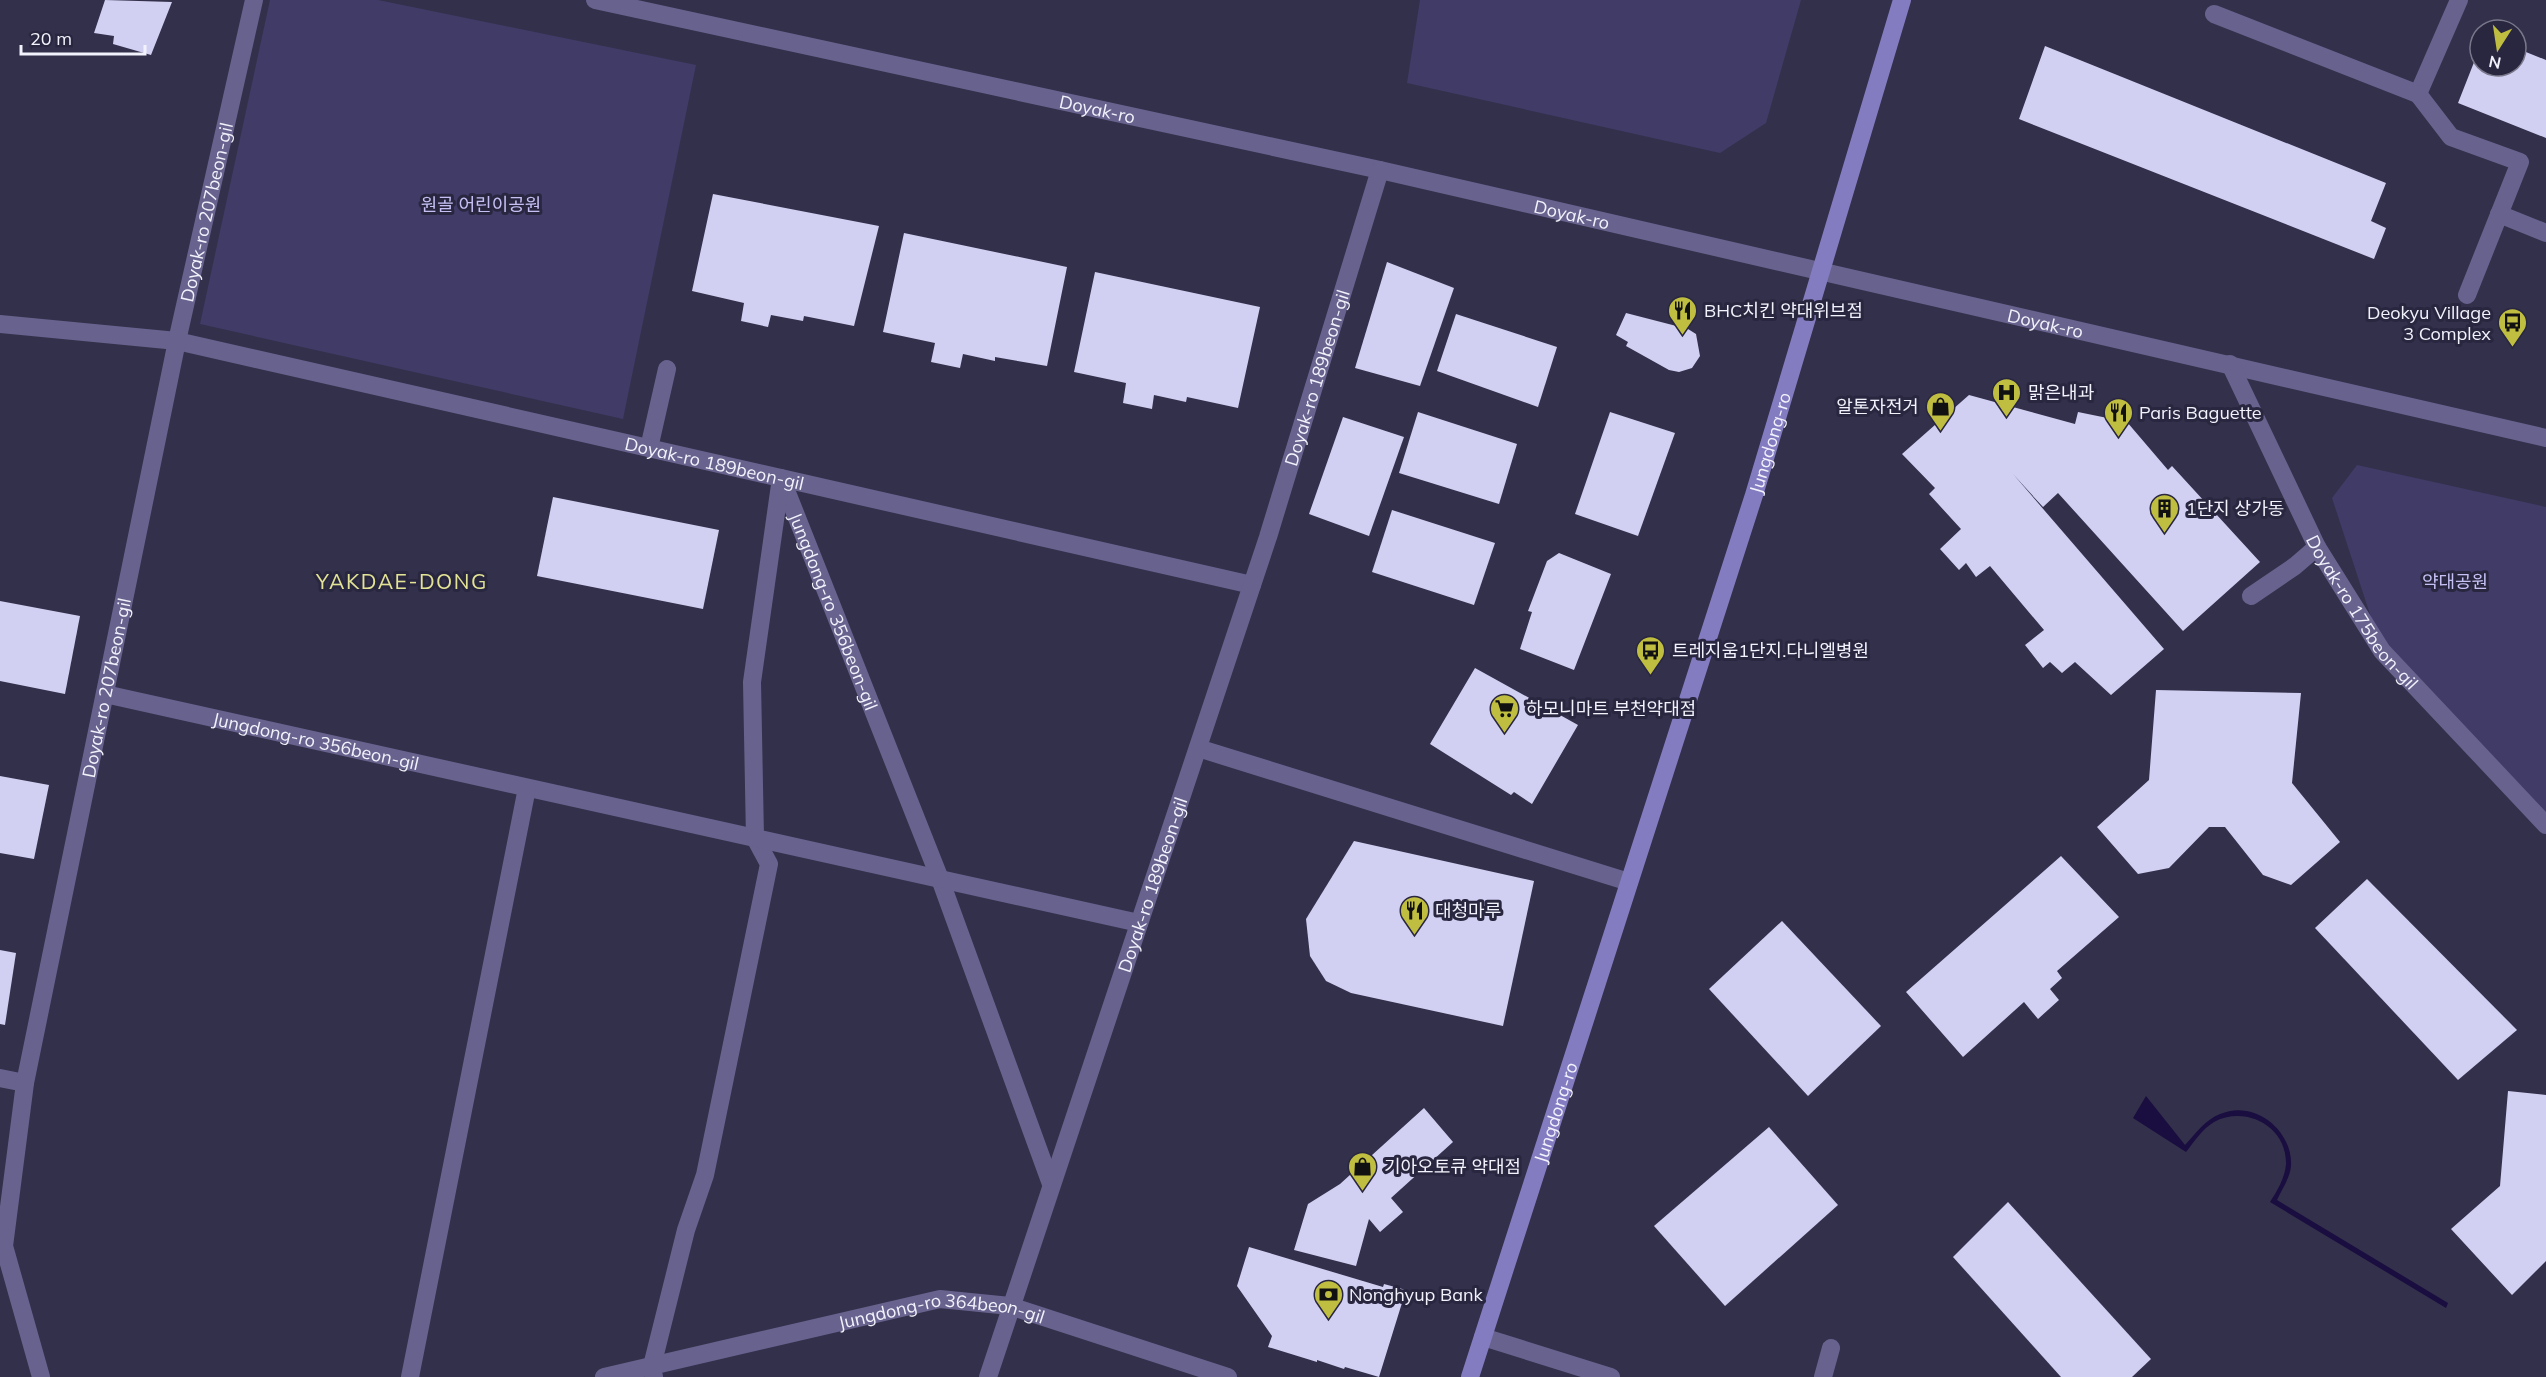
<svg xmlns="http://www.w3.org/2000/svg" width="2546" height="1377" font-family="Mulish,'Noto Sans KR',sans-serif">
  <rect width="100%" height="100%" fill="#33304b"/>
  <g fill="#413b67">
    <polygon points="270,0 378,0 696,65 623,419 200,324"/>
    <polygon points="1420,0 1801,0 1766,123 1720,153 1407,83"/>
    <polygon points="2357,465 2546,507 2546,825 2382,651 2332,498"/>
  </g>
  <path fill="#1a0d3f" d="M2146 1096 2185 1145C2196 1133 2205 1120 2220 1114 2254 1099 2293 1130 2291 1166 2290 1178 2282 1189 2277 1200L2448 1303 2446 1308 2270 1202C2277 1191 2285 1178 2286 1164 2287 1126 2245 1105 2214 1122 2202 1129 2194 1142 2186 1152L2133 1118Z"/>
  <g fill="#d2d0f2">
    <polygon points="105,0 172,2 151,55 113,44 114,36 94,33"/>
    <polygon points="2045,46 2386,183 2371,221 2386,228 2374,259 2019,119"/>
    <polygon points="2480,47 2480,66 2516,66 2516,48 2546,60 2546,138 2458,103"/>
    <polygon points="713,194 879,226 854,326 804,316 803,321 771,315 768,327 741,321 744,303 692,291"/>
    <polygon points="904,233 1067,267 1047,366 995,357 995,361 963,354 960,368 931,362 935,343 883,332"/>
    <polygon points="1387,262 1454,288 1420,386 1355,368"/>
    <polygon points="1095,272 1260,307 1238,408 1187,397 1186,402 1154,395 1152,409 1123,403 1126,383 1074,372"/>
    <polygon points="1626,313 1688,329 1696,334 1700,356 1692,368 1679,372 1669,370 1626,346 1628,342 1616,335"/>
    <polygon points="1456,314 1557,347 1538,407 1437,371"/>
    <polygon points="1969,395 2075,424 2078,412 2127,422 2168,470 2172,466 2260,562 2183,631 2058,493 2043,507 2013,474 2164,649 2111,695 2075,662 2062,673 2050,662 2043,668 2025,645 2044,630 1990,566 1976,577 1966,563 1959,570 1940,549 1961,529 1929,494 1935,488 1902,454"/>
    <polygon points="1418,412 1517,444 1499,504 1399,473"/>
    <polygon points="1610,412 1675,433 1638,536 1575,514"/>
    <polygon points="1343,417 1404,437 1369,536 1309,514"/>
    <polygon points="553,497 719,530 703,609 537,576"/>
    <polygon points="1392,510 1495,543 1474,605 1372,572"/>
    <polygon points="1559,553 1611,574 1574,670 1520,649 1532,612 1528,611 1547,561"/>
    <polygon points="0,601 80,616 65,694 0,681"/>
    <polygon points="1475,668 1578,725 1532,804 1514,792 1511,795 1430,744"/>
    <polygon points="2156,690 2301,693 2292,783 2340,842 2291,885 2263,875 2225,827 2209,827 2169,868 2138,874 2097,827 2149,780"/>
    <polygon points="0,776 49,785 34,859 0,853"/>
    <polygon points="1354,841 1534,881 1503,1026 1351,993 1326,981 1310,956 1306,919"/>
    <polygon points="2061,856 2119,917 2057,971 2062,978 2050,989 2059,1000 2038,1019 2024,1002 1963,1057 1906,992"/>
    <polygon points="2367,879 2517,1030 2458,1080 2315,928"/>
    <polygon points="1782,921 1881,1026 1808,1096 1709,989"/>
    <polygon points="0,950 16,953 5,1025 0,1024"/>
    <polygon points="2508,1091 2546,1095 2546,1261 2512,1295 2451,1229 2500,1186"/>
    <polygon points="1424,1108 1453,1142 1391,1198 1403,1212 1380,1232 1369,1219 1356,1266 1294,1250 1308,1204 1340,1184"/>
    <polygon points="1769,1127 1838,1205 1725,1306 1654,1226"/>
    <polygon points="2008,1202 2151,1359 2132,1377 2061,1377 1953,1257"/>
    <polygon points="1249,1247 1383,1287 1384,1284 1406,1290 1379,1377 1345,1367 1344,1369 1317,1360 1317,1362 1268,1347 1272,1336 1237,1286"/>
  </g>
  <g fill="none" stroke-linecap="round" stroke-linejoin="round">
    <g stroke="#67638e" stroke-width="18">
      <polyline points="2214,14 2418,94 2459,0"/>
      <polyline points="2418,94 2451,137 2520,162 2467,295"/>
      <polyline points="2499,214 2546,233"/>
      <polyline points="649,448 667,369"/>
      <path id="s1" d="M782 480 940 879 1051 1184"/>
      <polyline points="2251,596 2295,566 2317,547"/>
      <polyline points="1198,748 1629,882"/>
      <polyline points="940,879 1139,923"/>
      <polyline points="1483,1337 1611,1377"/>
      <polyline points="654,1377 652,1366 686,1230 705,1175 769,864 755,838 752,682 781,478"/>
      <polyline points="1823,1377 1831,1348"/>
    </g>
    <g stroke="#67638e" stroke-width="18">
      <path id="s2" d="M595 0 1380 170 2546 438"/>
      <path id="s3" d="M0 324 177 341 1252 585"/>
      <path id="s4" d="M2230 364 2317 547 2382 651 2546 825"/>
      <path id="s5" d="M105 694 940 879"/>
      <polyline points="0,1078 25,1083"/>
      <path id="s6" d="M41 1377 4 1246 25 1083 177 341 254 0"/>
      <polyline points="410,1377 527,788"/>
      <path id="s7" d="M604 1377 940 1299 1010 1306 1228 1377"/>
      <path id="s8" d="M988 1377 1268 537 1380 170"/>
    </g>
    <path stroke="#847cc0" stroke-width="18" id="s9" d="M1470 1377 1754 495 1902 0"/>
  </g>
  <defs>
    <symbol id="restaurant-pin" viewBox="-11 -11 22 30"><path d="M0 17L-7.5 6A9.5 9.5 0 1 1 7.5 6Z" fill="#c0be41" stroke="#292640"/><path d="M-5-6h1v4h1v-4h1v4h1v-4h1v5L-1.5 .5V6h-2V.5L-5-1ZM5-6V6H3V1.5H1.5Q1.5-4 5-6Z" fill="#111"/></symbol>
    <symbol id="bus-pin" viewBox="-11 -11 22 30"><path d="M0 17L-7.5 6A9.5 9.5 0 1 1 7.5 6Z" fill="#c0be41" stroke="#292640"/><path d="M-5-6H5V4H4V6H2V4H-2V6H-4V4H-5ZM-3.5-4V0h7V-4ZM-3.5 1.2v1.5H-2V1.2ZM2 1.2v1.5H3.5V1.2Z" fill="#111"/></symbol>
    <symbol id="hospital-pin" viewBox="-11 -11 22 30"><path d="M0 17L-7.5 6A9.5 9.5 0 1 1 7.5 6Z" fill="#c0be41" stroke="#292640"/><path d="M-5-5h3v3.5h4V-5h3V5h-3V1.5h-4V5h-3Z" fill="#111"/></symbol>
    <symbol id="shop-pin" viewBox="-11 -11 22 30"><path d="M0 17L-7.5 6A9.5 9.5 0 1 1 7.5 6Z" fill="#c0be41" stroke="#292640"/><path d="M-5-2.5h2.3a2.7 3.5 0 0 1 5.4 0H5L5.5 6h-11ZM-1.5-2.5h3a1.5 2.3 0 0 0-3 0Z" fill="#111"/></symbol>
    <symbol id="building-pin" viewBox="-11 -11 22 30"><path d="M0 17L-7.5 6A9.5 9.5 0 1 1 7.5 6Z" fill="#c0be41" stroke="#292640"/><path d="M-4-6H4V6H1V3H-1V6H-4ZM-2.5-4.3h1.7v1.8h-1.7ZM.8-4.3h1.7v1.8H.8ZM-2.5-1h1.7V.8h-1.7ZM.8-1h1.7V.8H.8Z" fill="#111"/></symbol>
    <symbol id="supermarket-pin" viewBox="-11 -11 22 30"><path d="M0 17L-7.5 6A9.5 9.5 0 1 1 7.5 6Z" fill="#c0be41" stroke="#292640"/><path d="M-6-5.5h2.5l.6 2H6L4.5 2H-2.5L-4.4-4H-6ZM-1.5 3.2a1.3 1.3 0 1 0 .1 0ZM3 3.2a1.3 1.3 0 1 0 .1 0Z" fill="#111"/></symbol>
    <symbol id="bank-pin" viewBox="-11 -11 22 30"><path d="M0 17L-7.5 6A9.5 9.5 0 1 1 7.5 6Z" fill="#c0be41" stroke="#292640"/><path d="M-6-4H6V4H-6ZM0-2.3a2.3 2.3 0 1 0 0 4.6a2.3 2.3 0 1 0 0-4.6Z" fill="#111"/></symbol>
  </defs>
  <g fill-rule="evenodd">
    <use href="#restaurant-pin" x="1666" y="294" width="33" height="45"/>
    <use href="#bus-pin" x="2496" y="306" width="33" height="45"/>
    <use href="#hospital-pin" x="1990" y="376" width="33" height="45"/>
    <use href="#shop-pin" x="1924" y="390" width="33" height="45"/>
    <use href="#restaurant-pin" x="2102" y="396" width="33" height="45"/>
    <use href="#building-pin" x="2148" y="492" width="33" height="45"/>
    <use href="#bus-pin" x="1634" y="634" width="33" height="45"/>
    <use href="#supermarket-pin" x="1488" y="692" width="33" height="45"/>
    <use href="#restaurant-pin" x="1398" y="894" width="33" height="45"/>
    <use href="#shop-pin" x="1346" y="1150" width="33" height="45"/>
    <use href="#bank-pin" x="1312" y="1278" width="33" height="45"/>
  </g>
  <g text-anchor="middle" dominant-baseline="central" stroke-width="6" stroke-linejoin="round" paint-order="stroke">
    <g font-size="18" fill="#f2f2fc" stroke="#292640">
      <text stroke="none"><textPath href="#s2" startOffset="514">Doyak-ro</textPath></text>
      <text stroke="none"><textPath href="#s6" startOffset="1190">Doyak-ro 207beon-gil</textPath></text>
      <text stroke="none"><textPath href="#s2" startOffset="1000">Doyak-ro</textPath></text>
      <text stroke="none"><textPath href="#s2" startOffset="1486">Doyak-ro</textPath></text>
      <text stroke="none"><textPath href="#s8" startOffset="1052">Doyak-ro 189beon-gil</textPath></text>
      <text stroke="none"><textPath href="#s9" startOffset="981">Jungdong-ro</textPath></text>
      <text stroke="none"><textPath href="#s3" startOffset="729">Doyak-ro 189beon-gil</textPath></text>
      <text stroke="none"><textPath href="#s1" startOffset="141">Jungdong-ro 356beon-gil</textPath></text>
      <text stroke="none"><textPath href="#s4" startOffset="282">Doyak-ro 175beon-gil</textPath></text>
      <text stroke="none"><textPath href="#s6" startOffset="704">Doyak-ro 207beon-gil</textPath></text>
      <text stroke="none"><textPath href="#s5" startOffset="216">Jungdong-ro 356beon-gil</textPath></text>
      <text stroke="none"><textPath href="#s8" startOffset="519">Doyak-ro 189beon-gil</textPath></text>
      <text stroke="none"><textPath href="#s9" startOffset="278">Jungdong-ro</textPath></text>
      <text stroke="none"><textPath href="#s7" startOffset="346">Jungdong-ro 364beon-gil</textPath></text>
    </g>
    <g font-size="18" fill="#c4c0f3" stroke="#292640">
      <text x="481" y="204">원골 어린이공원</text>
      <text x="2455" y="581">약대공원</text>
    </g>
    <g font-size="18" fill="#f2f2fc" stroke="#292640" text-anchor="start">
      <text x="1704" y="310">BHC치킨 약대위브점</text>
      <text x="2491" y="312" text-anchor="end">Deokyu Village<tspan x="2491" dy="21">3 Complex</tspan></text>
      <text x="2028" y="392">맑은내과</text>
      <text x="1919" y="406" text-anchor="end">알톤자전거</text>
      <text x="2139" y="412">Paris Baguette</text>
      <text x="2186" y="508">1단지 상가동</text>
      <text x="1672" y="650">트레지움1단지.다니엘병원</text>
      <text x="1526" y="708">하모니마트 부천약대점</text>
      <text x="1435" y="910">대청마루</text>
      <text x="1384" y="1166">기아오토큐 약대점</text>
      <text x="1349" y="1294">Nonghyup Bank</text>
    </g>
    <g font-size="21" letter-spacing="1.5" fill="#e3e395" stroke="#292640">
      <text x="402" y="581">YAKDAE-DONG</text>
    </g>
  </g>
  <g transform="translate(2498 48) rotate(192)"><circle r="28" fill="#292640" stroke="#79788b" stroke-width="1.5"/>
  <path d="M0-4.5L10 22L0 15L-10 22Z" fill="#c0be41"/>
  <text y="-9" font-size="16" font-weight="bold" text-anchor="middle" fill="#f2f2fc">N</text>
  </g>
  <path d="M21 45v9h124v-9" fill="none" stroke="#f2f2fc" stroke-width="3"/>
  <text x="30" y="45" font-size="18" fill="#f2f2fc" stroke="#292640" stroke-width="4.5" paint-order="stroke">20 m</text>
</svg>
